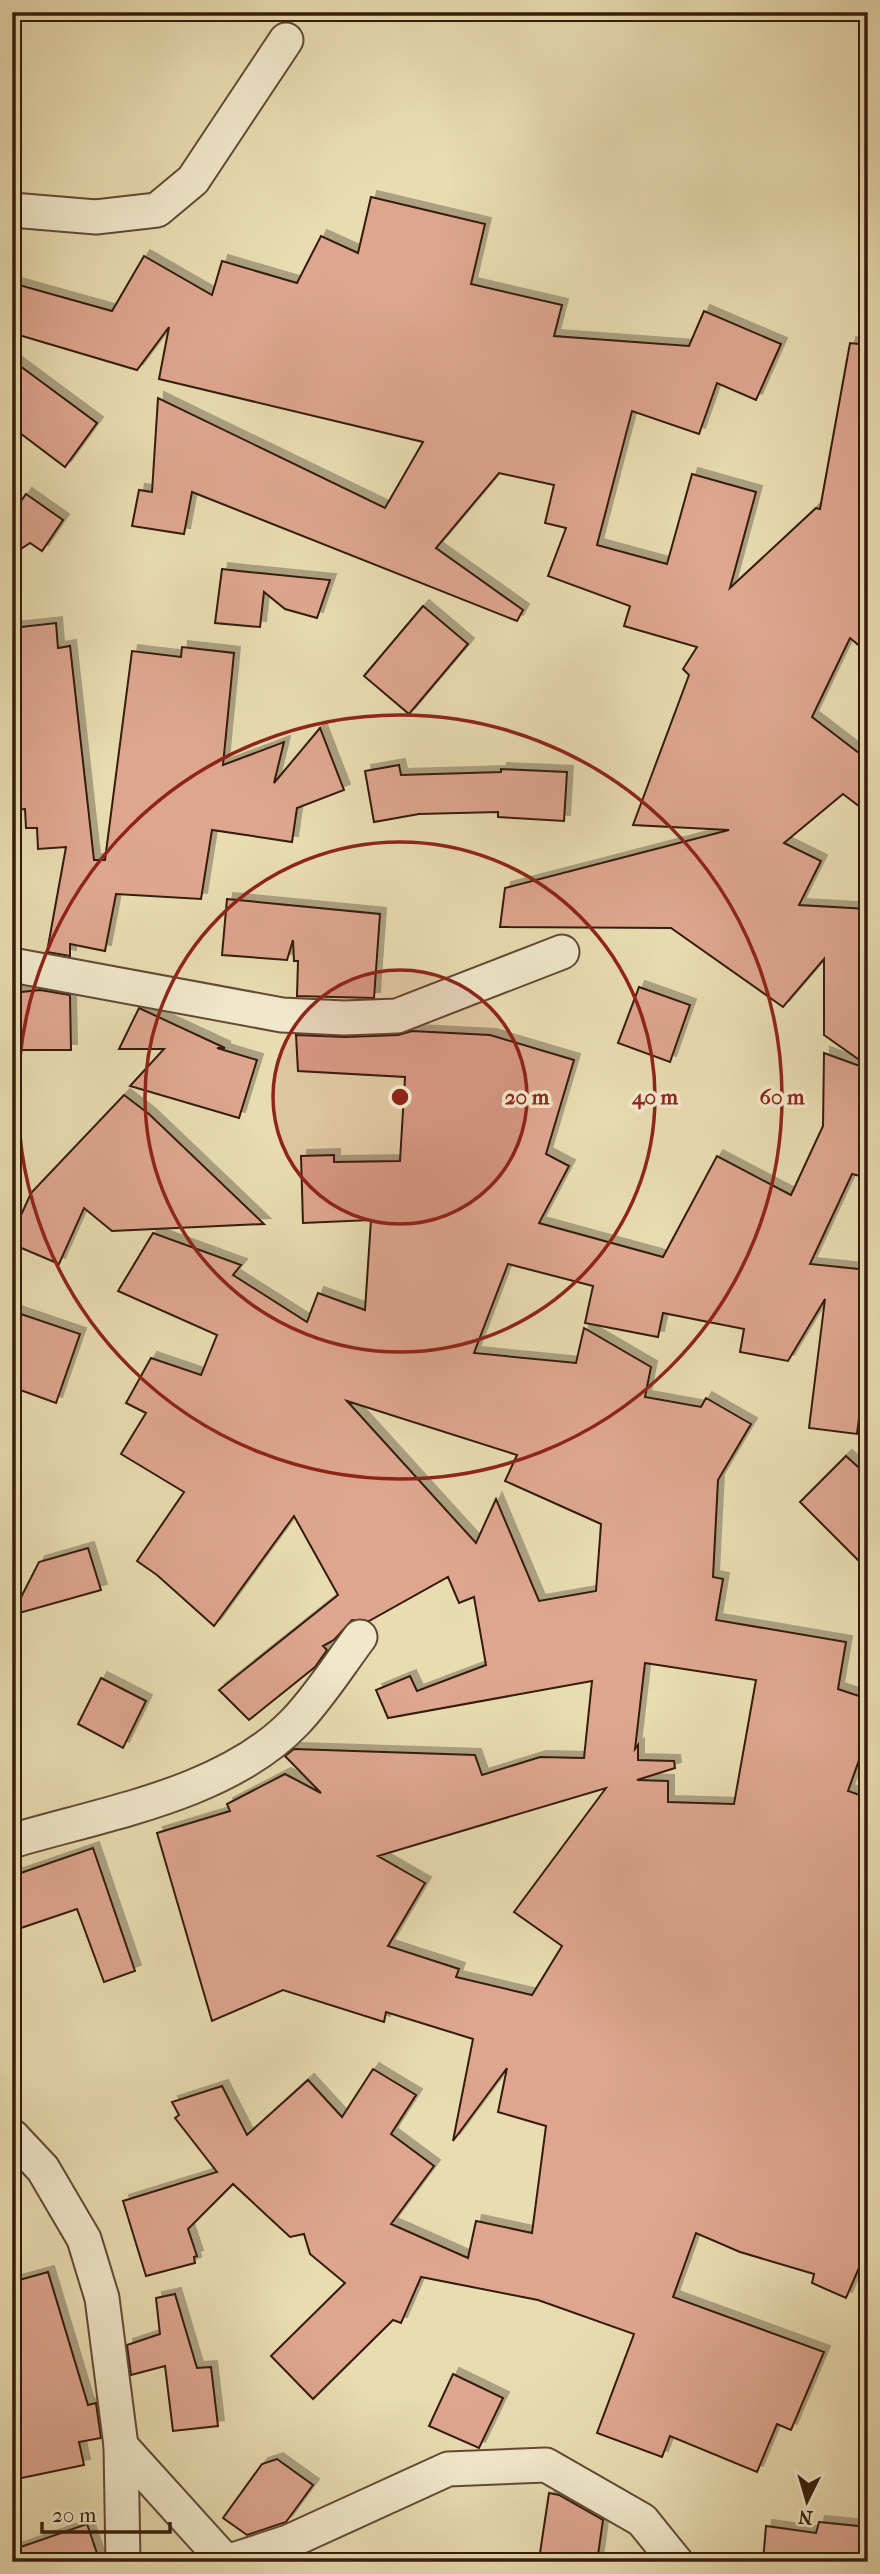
<svg xmlns="http://www.w3.org/2000/svg" width="880" height="2574" font-family="'IM FELL French Canon',serif">
  <defs>
    <filter id="shadow"><feDropShadow dx="6" dy="-6" stdDeviation="0" flood-color="#0004"/></filter>
  </defs>
  <rect width="100%" height="100%" fill="#e9dcb1"/>
  <filter id="stains"><feTurbulence type="fractalNoise" baseFrequency=".00286" numOctaves="4"/><feColorMatrix values="0 0 0 0 .2 0 0 0 0 .09 0 0 0 0 .02 0 0 0 .5 -.17"/></filter>
  <radialGradient id="worn" r=".72"><stop offset=".6" stop-color="#630" stop-opacity="0"/><stop offset="1" stop-color="#630" stop-opacity=".3"/></radialGradient>
  <g fill="#dea68f" stroke="#341b0b" stroke-width="2" fill-rule="evenodd" filter="url(#shadow)">
    <polygon points="371,197 485,224 471,284 562,305 554,336 689,346 704,311 781,344 756,400 717,383 699,434 632,411 597,545 667,564 692,474 756,492 730,588 816,508 820,509 850,343 868,345 868,653 850,638 812,717 868,760 868,813 843,794 784,843 821,861 799,905 868,909 868,1066 824,1035 824,959 783,1007 671,928 500,927 505,888 729,830 633,825 689,675 683,669 697,647 624,626 630,606 548,576 566,528 545,523 554,485 499,473 436,548 523,610 517,621 192,492 184,534 132,526 139,490 152,492 158,398 385,508 423,442 159,379 169,327 137,370 12,333 12,283 112,311 144,256 212,295 222,261 297,283 321,236 358,253"/>
    <polygon points="12,360 97,423 65,467 12,427"/>
    <polygon points="26,494 63,520 42,551 30,543 12,555 12,514"/>
    <polygon points="222,569 239,571 330,580 317,618 285,609 264,592 260,627 215,623"/>
    <polygon points="423,606 468,644 409,714 364,676"/>
    <polygon points="56,623 58,648 70,646 94,860 105,860 132,651 181,657 182,647 234,653 223,765 284,742 274,783 320,728 344,790 297,808 292,842 212,830 201,899 116,894 105,951 70,944 70,956 47,952 66,847 38,849 37,828 26,828 25,809 12,810 12,628"/>
    <polygon points="399,765 401,775 501,772 501,769 567,772 564,821 498,817 498,812 419,814 374,822 365,771"/>
    <polygon points="227,899 380,914 374,998 297,996 298,961 294,961 293,940 287,960 222,955"/>
    <polygon points="639,987 690,1005 670,1062 618,1043"/>
    <polygon points="40,990 70,995 71,1050 12,1050 12,993"/>
    <polygon points="139,1008 225,1048 217,1048 257,1060 239,1118 130,1086 164,1049 119,1049"/>
    <path d="M412 1031 490 1035 574 1060 546 1154 569 1166 539 1223 663 1257 717 1156 791 1195 823 1126 824 1053 868 1069V1178L852 1174 810 1264 868 1270V1348L857 1434 809 1428 825 1299 788 1361 740 1352 744 1329 663 1313 658 1337 585 1323 593 1286 508 1264 474 1353 576 1363 584 1328 651 1367 645 1397 701 1407 706 1398 751 1424 718 1480 713 1577 723 1579 716 1620 846 1642 838 1689 868 1699V1735L848 1791 868 1798V2247L846 2298 812 2283 814 2274 740 2252 696 2233 673 2297 824 2352 791 2430 777 2424 757 2472 670 2436 662 2457 597 2433 634 2334 538 2300 421 2277 401 2323 393 2320 313 2399 271 2356 345 2283 310 2254 304 2234 290 2237 233 2184 188 2229 197 2256 194 2257 195 2263 146 2276 123 2201 217 2172 175 2118 179 2115 172 2102 222 2086 247 2135 308 2080 342 2117 373 2069 416 2095 391 2134 434 2166 391 2224 468 2258 476 2221 532 2233 546 2126 498 2112 507 2068 453 2141 473 2039 386 2012 384 2022 283 1990 212 2021 157 1833 230 1811 227 1804 285 1774 321 1793 285 1756 294 1749 475 1755 482 1775 540 1757 584 1758 592 1681 388 1718 376 1690 410 1676 417 1691 486 1665 474 1597 459 1603 448 1577 369 1621 352 1620 334 1640 323 1646 327 1650 315 1667 249 1720 219 1690 338 1595 294 1516 214 1626 157 1575 137 1561 184 1492 121 1454 146 1413 126 1403 151 1358 201 1375 217 1335 118 1291 153 1233 241 1265 233 1275 307 1322 318 1293 365 1310 371 1220 303 1223 301 1156 334 1155V1162L400 1161 405 1077 298 1071 296 1035 345 1037 398 1035ZM347 1401 517 1455 505 1481 601 1524 596 1591 539 1601 496 1499 476 1543ZM645 1663 756 1680 734 1804 668 1802V1781L637 1780 675 1768 674 1761 638 1760V1745L635 1749ZM606 1788 514 1912 562 1946 532 1995 456 1977 459 1969 388 1946 425 1883 378 1856Z"/>
    <polygon points="124,1095 149,1114 264,1224 112,1231 84,1208 59,1264 12,1244 12,1235 31,1193"/>
    <polygon points="12,1311 80,1334 56,1403 12,1387"/>
    <polygon points="846,1456 868,1476 868,1570 800,1502"/>
    <polygon points="88,1548 101,1590 12,1615 39,1562"/>
    <polygon points="101,1678 146,1701 123,1748 78,1724"/>
    <polygon points="93,1848 135,1971 104,1982 77,1909 12,1931 12,1876"/>
    <polygon points="48,2272 88,2405 96,2403 101,2438 79,2442 84,2465 12,2480 12,2282"/>
    <polygon points="175,2294 197,2368 211,2367 218,2426 173,2431 165,2366 131,2375 127,2345 160,2334 156,2298"/>
    <polygon points="453,2374 503,2398 479,2448 429,2426"/>
    <polygon points="277,2459 313,2485 286,2522 247,2535 223,2518 262,2464"/>
    <polygon points="549,2493 559,2495 603,2520 597,2562 540,2553"/>
    <polygon points="819,2522 868,2527 868,2562 763,2562 766,2526 816,2533"/>
    <polygon points="87,2524 100,2562 12,2562 12,2550"/>
  </g>
  <g fill="none" stroke-linecap="round" stroke-linejoin="round">
    <defs>
      <g id="street">
        <polyline points="12,210 96,217 157,210 193,180 286,40"/>
        <polyline points="12,965 282,1015 344,1018 397,1016 562,952"/>
        <path d="M12 1841C105 1813 226 1794 295 1722 319 1697 339 1665 360 1637"/>
        <polyline points="12,2136 43,2169 84,2239 102,2298 121,2446 123,2562"/>
        <polyline points="121,2446 226,2562"/>
        <polyline points="227,2562 288,2542 448,2469 546,2465 642,2520 676,2562"/>
      </g>
    </defs>
    <use href="#street" stroke="#614b34" stroke-width="37"/>
    <use href="#street" stroke="#f1e8cc" stroke-width="33"/>
  </g>
  <circle cx="400" cy="1097" r="127" fill="#8f2418" fill-opacity=".12"/>
  <g fill="none" stroke="#8f2418" stroke-width="3.5">
    <circle cx="400" cy="1097" r="127"/>
    <circle cx="400" cy="1097" r="255"/>
    <circle cx="400" cy="1097" r="382"/>
  </g>
  <circle cx="400" cy="1097" r="10" fill="#8f2418" stroke="#f1e8cc" stroke-width="3.5"/>
  <g font-size="21" text-anchor="middle" font-weight="bold" fill="#8f2418" stroke="#f1e8cc" stroke-width="7" stroke-linejoin="round" paint-order="stroke">
    <text x="527" y="1104">20 m</text>
    <text x="655" y="1104">40 m</text>
    <text x="782" y="1104">60 m</text>
  </g>
  <rect width="880" height="2574" fill="none" stroke="#e9dcb1" stroke-width="42"/>
  <rect x="14" y="14" width="852" height="2546" fill="none" stroke="#341b0b" stroke-width="3.5"/>
  <rect x="21" y="21" width="838" height="2532" fill="none" stroke="#341b0b" stroke-width="2"/>
  <g transform="translate(807 2501) rotate(185)" stroke="#f1e8cc" stroke-width="5" paint-order="stroke">
  <path d="M0-5L12 26L0 18L-12 26Z" fill="#341b0b"/>
  <text y="-10" font-size="19" font-weight="bold" text-anchor="middle" fill="#341b0b">N</text>
  </g>
  <path d="M42 2522v10h128v-10" fill="none" stroke="#341b0b" stroke-width="3.5"/>
  <text x="52" y="2522" font-size="21" fill="#341b0b" stroke="#f1e8cc" stroke-width="5" paint-order="stroke">20 m</text>
  <rect width="100%" height="100%" filter="url(#stains)"/>
  <rect width="100%" height="100%" fill="url(#worn)"/>
</svg>
